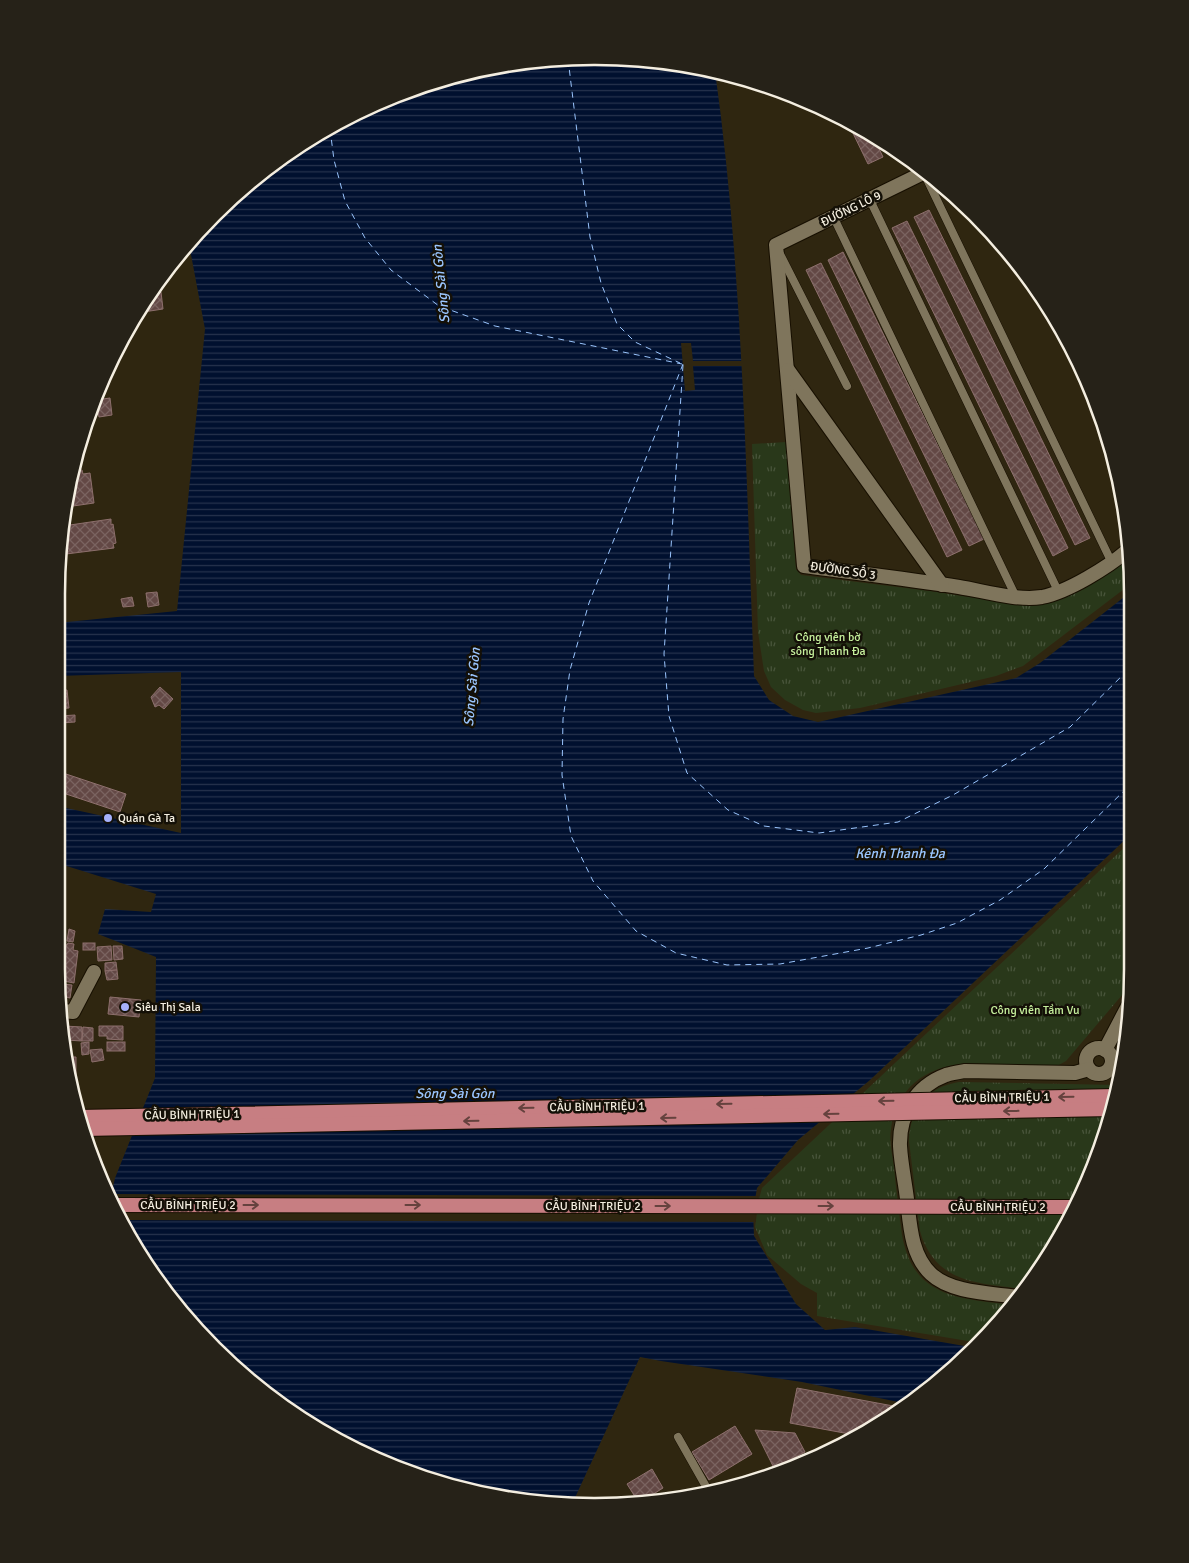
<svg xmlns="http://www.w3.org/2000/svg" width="1189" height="1563" font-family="Signika,sans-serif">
  <defs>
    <pattern id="grass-tufts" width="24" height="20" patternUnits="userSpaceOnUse" patternTransform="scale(1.25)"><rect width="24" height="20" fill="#29381a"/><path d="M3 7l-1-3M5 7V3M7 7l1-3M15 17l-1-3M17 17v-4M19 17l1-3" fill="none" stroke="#49553b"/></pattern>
    <pattern id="water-rules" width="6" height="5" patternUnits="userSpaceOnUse" patternTransform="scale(1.25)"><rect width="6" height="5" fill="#00102f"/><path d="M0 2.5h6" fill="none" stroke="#26334d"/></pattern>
    <pattern id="building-cross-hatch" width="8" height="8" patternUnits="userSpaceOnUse" patternTransform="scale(1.25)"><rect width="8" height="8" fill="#634845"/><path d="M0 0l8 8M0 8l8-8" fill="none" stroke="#7a6360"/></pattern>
  </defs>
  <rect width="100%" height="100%" fill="#2f2610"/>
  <g fill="url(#grass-tufts)">
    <polygon points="786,442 796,569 801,575 930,591 1014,604 1040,603 1060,599 1128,560 1128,586 1023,666 996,676 860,708 816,713 803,710 785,700 771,687 764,671 758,632 752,444"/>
    <path d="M1128 844V988L1066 1061 1055 1067 964 1064C926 1066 896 1089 891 1129 889 1141 892 1154 894 1167 896 1190 899 1212 902 1235 913 1298 959 1298 1011 1305L980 1343 817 1316V1293L801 1284 767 1255 755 1227 759 1199 762 1188Z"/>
    <path d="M959 1082 1117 1085 1104 1142 1042 1267 1024 1289C979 1283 935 1284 920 1231L909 1141C910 1109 927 1087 959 1082Z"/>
  </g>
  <path fill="url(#water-rules)" d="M594 56 699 67 715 71C743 272 746 474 754 676L769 700 793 716 818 722 1016 678 1040 663 1128 594V837L870 1080 798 1140 757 1188 753 1211 754 1236 796 1304 825 1330 855 1327 976 1348 975 1349 908 1404 802 1382 661 1361 640 1357 573 1502 489 1496 356 1451 267 1396 214 1349 129 1238 111 1196 115 1178 155 1078 156 957 98 934 105 909 151 912 156 894 57 863V806L181 833V672L57 676V623L177 611 205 329 189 244 214 214 295 147 388 97 489 67Z"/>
  <g fill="#2f2610">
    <polygon points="681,343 691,343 693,361 742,361 742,366 693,366 695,390 685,391"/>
    <polygon points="110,1194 758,1196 755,1211 756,1222 121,1220"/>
  </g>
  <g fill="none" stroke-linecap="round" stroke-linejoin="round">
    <g stroke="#9ac5fe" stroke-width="1" stroke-dasharray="6 5" stroke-linecap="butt">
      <polyline points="568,59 590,237 601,283 617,324 635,342 680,363"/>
      <polyline points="330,129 334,160 345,201 365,238 391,270 439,306 495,326 682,364"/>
      <polyline points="683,364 589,603 570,670 563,719 562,775 571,836 593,881 636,931 676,953 727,965 780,964 868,948 921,935 957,923 1000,900 1044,869 1128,787"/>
      <polyline points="683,365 664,654 669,716 687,773 728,810 764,826 819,833 898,822 953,795 1070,727 1128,670"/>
    </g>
  </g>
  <g fill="url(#building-cross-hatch)" stroke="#8d6f6c">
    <polygon points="848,123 873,136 883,157 868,164"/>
    <polygon points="929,210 1090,538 1075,545 914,217"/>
    <polygon points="907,221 1068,548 1053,556 892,228"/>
    <polygon points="843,252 984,539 969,546 828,260"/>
    <polygon points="821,263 962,550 947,557 806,270"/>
    <polygon points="161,292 163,309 137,313 148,294"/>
    <polygon points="110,398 112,415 99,417 96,400"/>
    <polygon points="82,470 83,474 90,473 94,503 66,507 72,472"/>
    <polygon points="111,519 111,525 113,524 116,543 113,544 114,548 58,555 63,526"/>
    <polygon points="157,592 159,605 148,607 146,593"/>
    <polygon points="132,597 134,606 123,607 121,599"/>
    <polygon points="160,687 173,699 164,709 159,705 155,707 151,697"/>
    <polygon points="57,690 67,690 69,708 57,709"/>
    <polygon points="75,715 75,722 61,723 60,716"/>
    <polygon points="57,771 126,794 120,812 57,791"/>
    <polygon points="69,929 75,931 73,942 67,941"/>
    <polygon points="68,943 74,944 73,950 78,951 74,983 63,981 64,979 58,978 57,972 60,944 67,945"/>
    <rect x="83" y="943" width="12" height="7"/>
    <polygon points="111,946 112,960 98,961 97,947"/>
    <polygon points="113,946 122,946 123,959 114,960"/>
    <polygon points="116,962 117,970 105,971 105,963"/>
    <polygon points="117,970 118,979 107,980 105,971"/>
    <polygon points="63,984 72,985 70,998 61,996"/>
    <polygon points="110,997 141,1000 139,1017 108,1014"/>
    <polygon points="64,1026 82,1027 82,1041 66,1040"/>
    <polygon points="99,1026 123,1026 123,1040 107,1039 107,1036 99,1036"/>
    <polygon points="83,1027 93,1028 93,1041 82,1041"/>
    <polygon points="89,1042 89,1054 82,1055 81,1043"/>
    <rect x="107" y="1042" width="18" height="9"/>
    <polygon points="102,1049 104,1060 92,1062 90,1050"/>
    <polygon points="68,1057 76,1057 76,1081 71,1081"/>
    <polygon points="71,1081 76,1081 76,1103 74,1103"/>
    <polygon points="797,1388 904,1408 894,1416 855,1435 790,1423"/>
    <polygon points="735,1426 752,1454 709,1480 692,1452"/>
    <polygon points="755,1430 795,1433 805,1452 774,1468"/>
    <polygon points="652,1469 663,1488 639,1503 627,1484"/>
  </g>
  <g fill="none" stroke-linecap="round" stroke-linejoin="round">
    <defs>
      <g id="service">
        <polyline points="924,173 1112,563"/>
        <polyline points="870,200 1059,593"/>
        <polyline points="834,218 1016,597"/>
        <polyline points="780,254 847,386"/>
        <polyline points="678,1437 708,1490"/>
      </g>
      <g id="minor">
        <path d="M925 172 776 245 804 566C856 573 908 579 959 587 984 591 1017 601 1042 597 1068 592 1108 567 1128 550"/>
        <polyline points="788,370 942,585"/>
        <polyline points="62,1011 73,1012 94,972"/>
      </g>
      <g id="tertiary">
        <circle cx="1099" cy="1061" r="13"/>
        <polyline points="1105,1050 1128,1006"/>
        <path d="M1018 1297C991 1293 951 1293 931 1274 911 1255 910 1225 907 1199 905 1182 901 1164 900 1146 899 1114 916 1086 946 1075 952 1073 959 1072 965 1071L1075 1073 1089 1069"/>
      </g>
    </defs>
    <use href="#service" stroke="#170f00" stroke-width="9"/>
    <use href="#minor" stroke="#170f00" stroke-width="16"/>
    <use href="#tertiary" stroke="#170f00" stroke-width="16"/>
    <use href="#service" stroke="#7f755c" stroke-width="8"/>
    <use href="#minor" stroke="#7f755c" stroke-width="14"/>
    <use href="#tertiary" stroke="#7f755c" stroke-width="14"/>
    <defs>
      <g id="primary-bridge">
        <polyline points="79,1117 1115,1096"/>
        <polyline points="83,1129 1112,1109"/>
        <polyline points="115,1205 1072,1207"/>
      </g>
    </defs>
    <use href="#primary-bridge" stroke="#170f00" stroke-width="16" stroke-linecap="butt"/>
    <use href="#primary-bridge" stroke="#c77e82" stroke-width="14"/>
  </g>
  <defs><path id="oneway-shaft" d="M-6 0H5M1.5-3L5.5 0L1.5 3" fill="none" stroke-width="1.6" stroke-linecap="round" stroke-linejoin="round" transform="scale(1.25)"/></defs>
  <g stroke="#65423e">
    <use href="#oneway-shaft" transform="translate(1066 1097) rotate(179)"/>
    <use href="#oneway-shaft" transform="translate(886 1101) rotate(179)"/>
    <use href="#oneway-shaft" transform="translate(724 1104) rotate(179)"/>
    <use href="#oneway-shaft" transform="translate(526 1108) rotate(179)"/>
    <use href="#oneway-shaft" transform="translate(1011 1111) rotate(179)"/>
    <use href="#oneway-shaft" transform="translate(831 1114) rotate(179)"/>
    <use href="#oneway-shaft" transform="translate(668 1118) rotate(179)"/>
    <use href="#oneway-shaft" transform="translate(471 1121) rotate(179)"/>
    <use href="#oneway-shaft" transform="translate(251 1205)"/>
    <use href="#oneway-shaft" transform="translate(413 1205)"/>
    <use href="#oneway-shaft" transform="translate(663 1206)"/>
    <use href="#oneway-shaft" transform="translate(826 1206)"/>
  </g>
  <g fill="#a6b1fc" stroke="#141007" stroke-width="2">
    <circle cx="108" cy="818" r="5"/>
    <circle cx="125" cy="1007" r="5"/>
  </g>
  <g text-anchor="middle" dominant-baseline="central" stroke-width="5" stroke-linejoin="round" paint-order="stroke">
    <g font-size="12" fill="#f4eee0" stroke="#141007">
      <text transform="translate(851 209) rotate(-26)">ĐƯỜNG LÔ 9</text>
      <text transform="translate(843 571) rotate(8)">ĐƯỜNG SỐ 3</text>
      <text transform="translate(1002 1098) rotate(-1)">CẦU BÌNH TRIỆU 1</text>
      <text transform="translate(597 1107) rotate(-1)">CẦU BÌNH TRIỆU 1</text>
      <text transform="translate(192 1115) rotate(-1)">CẦU BÌNH TRIỆU 1</text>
      <text x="188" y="1205">CẦU BÌNH TRIỆU 2</text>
      <text x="593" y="1206">CẦU BÌNH TRIỆU 2</text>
      <text x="998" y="1207">CẦU BÌNH TRIỆU 2</text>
    </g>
    <g font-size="12" fill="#c6f09d" stroke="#141007">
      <text x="828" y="637">Công viên bờ<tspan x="828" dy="14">sông Thanh Đa</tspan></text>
      <text x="1035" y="1010">Công viên Tầm Vu</text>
    </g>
    <g font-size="12" fill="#f4eee0" stroke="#141007" text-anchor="start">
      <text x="118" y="818">Quán Gà Ta</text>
      <text x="135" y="1007">Siêu Thị Sala</text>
    </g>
    <g font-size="14" font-style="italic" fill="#9ac5fe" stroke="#141007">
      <text transform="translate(441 284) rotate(-96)">Sông Sài Gòn</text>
      <text transform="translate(472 687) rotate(-85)">Sông Sài Gòn</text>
      <text x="900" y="853">Kênh Thanh Đa</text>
      <text x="455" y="1093">Sông Sài Gòn</text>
    </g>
  </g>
  <path d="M0 0H1189V1563H0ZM594 65H595A529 529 0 0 1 1124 594V969A529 529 0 0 1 595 1498H594A529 529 0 0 1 65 969V594A529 529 0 0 1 594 65Z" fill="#262218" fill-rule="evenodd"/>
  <path fill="none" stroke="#f4eee0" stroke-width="2.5" d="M594 65H595A529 529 0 0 1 1124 594V969A529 529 0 0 1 595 1498H594A529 529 0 0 1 65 969V594A529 529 0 0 1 594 65Z"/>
</svg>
